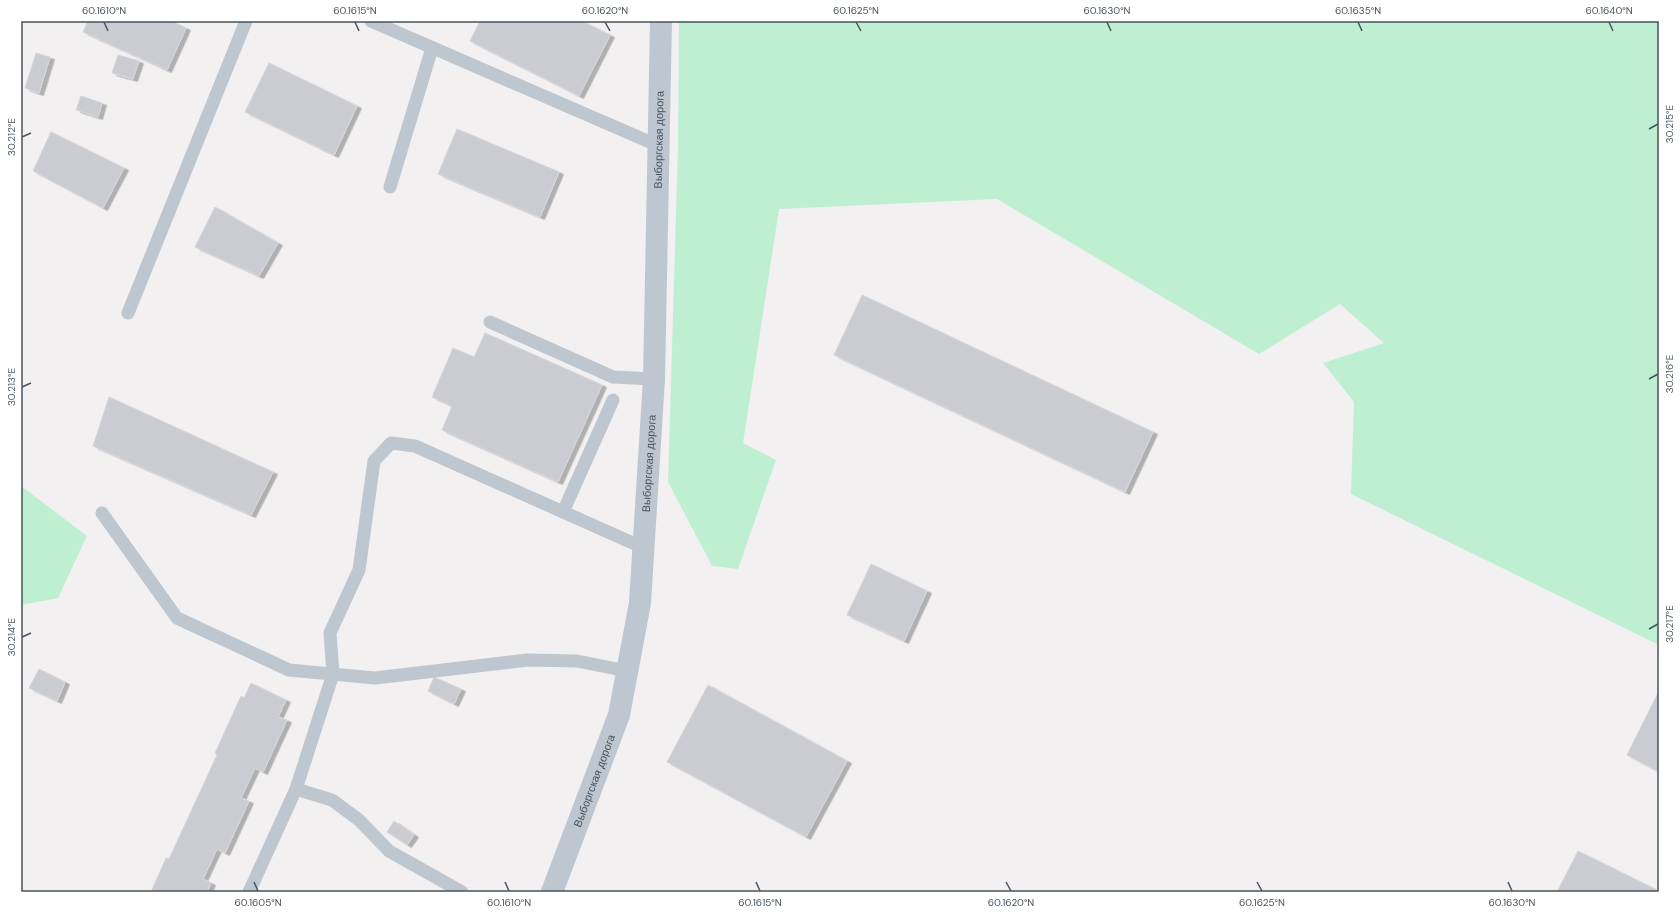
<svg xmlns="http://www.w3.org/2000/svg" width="1680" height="913" font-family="'DM Sans',sans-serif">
  <defs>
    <filter id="shadow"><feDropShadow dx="4.5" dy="2.5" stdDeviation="0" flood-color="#0004"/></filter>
  </defs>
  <rect width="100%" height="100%" fill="#f2f0f0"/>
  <g fill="#bfefd1">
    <polygon points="679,21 1659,21 1659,645 1351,494 1354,402 1323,363 1384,343 1340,304 1259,354 997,199 779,209 743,443 776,460 738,569 712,566 668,482 678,148"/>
    <polygon points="21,486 87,536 58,598 21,605"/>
  </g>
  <g fill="#caccd2" stroke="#d4d6db" filter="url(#shadow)">
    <polygon points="88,21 171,21 186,28 167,70 83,32"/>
    <polygon points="480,21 582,21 610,35 579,96 470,41"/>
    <polygon points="36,53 50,57 39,93 25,88"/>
    <polygon points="118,55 139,61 133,79 112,73"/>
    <polygon points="269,63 357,106 334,155 245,112"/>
    <polygon points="81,96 102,103 98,117 76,110"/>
    <polygon points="457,129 559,172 540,217 438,174"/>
    <polygon points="51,132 124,168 103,208 33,171"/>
    <polygon points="215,207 278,243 259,276 195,247"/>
    <polygon points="862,295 1153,432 1125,492 834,355"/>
    <polygon points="485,333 602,385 558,482 442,430 452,406 432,397 453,348 474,357"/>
    <polygon points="109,397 273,472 251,515 93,446"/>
    <polygon points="871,564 927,591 904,641 847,615"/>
    <polygon points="39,669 65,682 57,701 29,688"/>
    <polygon points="434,677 461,689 454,704 428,691"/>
    <polygon points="251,683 286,700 278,717 287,720 263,772 255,768 241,798 249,801 225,853 217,849 203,879 211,883 207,892 151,892 166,858 169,859 217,755 215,753 241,696 244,698"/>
    <polygon points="708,685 847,761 806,837 667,762"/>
    <polygon points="1659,691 1659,772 1627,755"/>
    <polygon points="394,821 414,835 407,845 387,832"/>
    <polygon points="1578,851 1659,891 1659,892 1557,892"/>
  </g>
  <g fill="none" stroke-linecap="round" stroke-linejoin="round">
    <g stroke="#bec7cf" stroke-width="13">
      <polyline points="371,21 659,146"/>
      <polyline points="390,187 432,48"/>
      <polyline points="128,313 246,21"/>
      <polyline points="490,322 613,377 654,379"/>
      <polyline points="563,512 613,400"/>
      <polyline points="102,513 177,618 289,670 375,678 528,660 577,661 627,671"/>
      <polyline points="296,789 332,800 359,820 389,851 462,892"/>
      <polyline points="249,892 296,789 333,674 330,633 359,570 374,461 391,443 415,446 644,548"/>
    </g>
    <path stroke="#bec7cf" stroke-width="22" id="s1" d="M552 892 619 715 640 603 654 379 661 21"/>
  </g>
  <path fill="none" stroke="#48535d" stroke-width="1.5" d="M104 22 108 31M355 22 359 31M605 22 610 31M856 22 861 31M1107 22 1111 31M1358 22 1362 31M1609 22 1613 31M1649 129 1658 124M22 137 31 133M1649 379 1658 374M22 387 31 383M1649 629 1658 624M22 637 31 633M254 882 258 891M505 882 509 891M756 882 760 891M1006 882 1011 891M1257 882 1262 891M1508 882 1512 891"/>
  <g text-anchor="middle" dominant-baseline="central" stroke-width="4" stroke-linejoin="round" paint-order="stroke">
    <g font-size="11" fill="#48535d" stroke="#fff">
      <text stroke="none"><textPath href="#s1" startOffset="767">Выборгская дорога</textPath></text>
      <text stroke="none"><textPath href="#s1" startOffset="443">Выборгская дорога</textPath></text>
      <text stroke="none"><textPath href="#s1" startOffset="119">Выборгская дорога</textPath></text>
    </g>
  </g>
  <rect width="1680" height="913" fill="none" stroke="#ffffff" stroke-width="44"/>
  <rect x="22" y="22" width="1636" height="869" fill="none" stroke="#48535d" stroke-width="1.5"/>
  <g font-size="10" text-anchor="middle" fill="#48535d">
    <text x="104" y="14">60.1610°N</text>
    <text x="355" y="14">60.1615°N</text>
    <text x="605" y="14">60.1620°N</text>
    <text x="856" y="14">60.1625°N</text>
    <text x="1107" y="14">60.1630°N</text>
    <text x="1358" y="14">60.1635°N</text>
    <text x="1609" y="14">60.1640°N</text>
    <text transform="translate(1669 124) rotate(-90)" y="4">30.215°E</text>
    <text transform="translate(11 137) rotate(-90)" y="4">30.212°E</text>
    <text transform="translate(1669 374) rotate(-90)" y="4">30.216°E</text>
    <text transform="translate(11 387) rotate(-90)" y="4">30.213°E</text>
    <text transform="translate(1669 624) rotate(-90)" y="4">30.217°E</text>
    <text transform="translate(11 637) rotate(-90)" y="4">30.214°E</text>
    <text x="258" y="906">60.1605°N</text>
    <text x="509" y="906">60.1610°N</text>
    <text x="760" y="906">60.1615°N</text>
    <text x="1011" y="906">60.1620°N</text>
    <text x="1262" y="906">60.1625°N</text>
    <text x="1512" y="906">60.1630°N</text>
  </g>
</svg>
